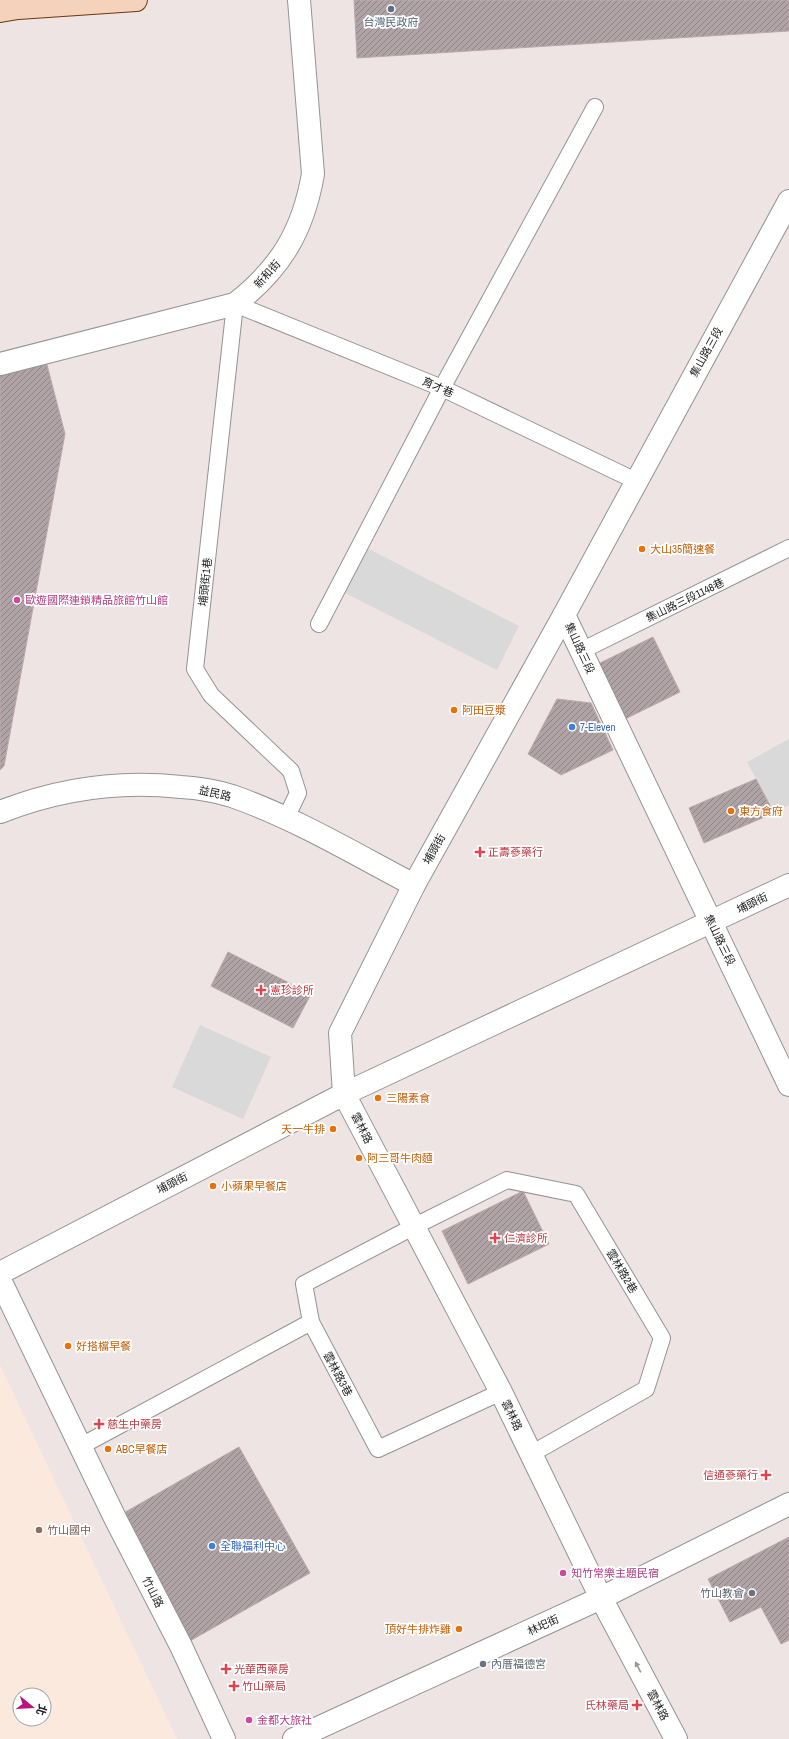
<svg xmlns="http://www.w3.org/2000/svg" width="789" height="1739" font-family="'Archivo Narrow','Noto Sans TC',sans-serif">
  <defs>
    <pattern id="building-hatch" width="6" height="6" patternUnits="userSpaceOnUse"><rect width="6" height="6" fill="#afa3a6"/><path d="M-1 1l2-2M0 6l6-6M5 7l2-2" fill="none" stroke="#8e8487"/></pattern>
  </defs>
  <rect width="100%" height="100%" fill="#eee4e4"/>
  <path fill="#fce9de" fill-rule="evenodd" d="M0 1365 177 1739H0ZM20 1695H44V1719H20Z"/>
  <g fill="#d9d9d9">
    <polygon points="359,544 519,626 497,670 337,589"/>
    <polygon points="789,739 789,805 774,813 747,762"/>
    <polygon points="200,1025 271,1057 243,1119 172,1087"/>
  </g>
  <g fill="url(#building-hatch)" stroke="#bea7ac">
    <polygon points="354,0 789,0 789,31 357,58"/>
    <polygon points="46,361 65,434 4,766 0,770 0,373"/>
    <polygon points="653,637 680,692 621,721 594,666"/>
    <polygon points="557,699 591,703 613,750 561,775 528,754"/>
    <polygon points="756,779 774,813 704,843 689,808"/>
    <polygon points="228,952 311,994 293,1028 211,986"/>
    <polygon points="523,1191 549,1244 468,1284 442,1231"/>
    <polygon points="239,1447 310,1573 181,1646 115,1518"/>
    <polygon points="789,1537 789,1640 781,1644 761,1607 730,1622 708,1579"/>
  </g>
  <g fill="none" stroke-linecap="round" stroke-linejoin="round">
    <defs>
      <g id="service">
        <polyline points="319,624 442,388 595,107"/>
        <polyline points="581,651 789,548"/>
        <polyline points="286,818 298,793 291,771 211,695 195,669 235,304 442,388 636,481"/>
        <polyline points="501,1392 378,1449 311,1322 304,1284 413,1227 507,1180 576,1194 662,1338 646,1389 531,1454"/>
        <polyline points="81,1446 311,1322"/>
      </g>
      <g id="minor">
        <path d="M0 364 235 304C281 268 303 231 313 174L299 0"/>
        <polyline points="564,615 789,1085"/>
        <path d="M0 812C58 789 119 780 181 787 198 788 216 791 232 796 295 818 355 854 414 885"/>
        <polyline points="0,1273 344,1094 340,1033 414,885 564,615 789,201"/>
        <polyline points="0,1280 115,1518 181,1646 224,1739"/>
        <polyline points="294,1739 601,1598 789,1504"/>
        <polyline points="676,1739 601,1598 501,1392 344,1094 789,885"/>
      </g>
      <polyline id="secondary" points="0,11 18,8 136,0"/>
    </defs>
    <use href="#service" stroke="#949494" stroke-width="18"/>
    <use href="#minor" stroke="#949494" stroke-width="24"/>
    <use href="#secondary" stroke="#6c380d" stroke-width="24"/>
    <use href="#service" stroke="#fff" stroke-width="16"/>
    <use href="#minor" stroke="#fff" stroke-width="22"/>
    <use href="#secondary" stroke="#f4d2bb" stroke-width="22"/>
  </g>
  <defs><path id="oneway-solid" d="M-6-.8H1V-3.2L6.5 0L1 3.2V.8H-6Z"/></defs>
  <use fill="#999" href="#oneway-solid" transform="translate(638 1667) rotate(-118)"/>
  <circle fill="#5c6f8a" stroke="#fff" stroke-width="1.5" cx="391" cy="9" r="4"/>
  <g fill="#e8710a" stroke="#fff" stroke-width="1.5">
    <circle cx="642" cy="549" r="4"/>
    <circle cx="454" cy="710" r="4"/>
    <circle cx="731" cy="811" r="4"/>
    <circle cx="378" cy="1098" r="4"/>
    <circle cx="333" cy="1129" r="4"/>
    <circle cx="359" cy="1158" r="4"/>
    <circle cx="213" cy="1186" r="4"/>
    <circle cx="68" cy="1346" r="4"/>
    <circle cx="108" cy="1449" r="4"/>
    <circle cx="459" cy="1629" r="4"/>
  </g>
  <g fill="#d1479c" stroke="#fff" stroke-width="1.5">
    <circle cx="17" cy="600" r="4"/>
    <circle cx="563" cy="1573" r="4"/>
    <circle cx="249" cy="1720" r="4"/>
  </g>
  <g fill="#3f7fe0" stroke="#fff" stroke-width="1.5">
    <circle cx="572" cy="727" r="4"/>
    <circle cx="212" cy="1546" r="4"/>
  </g>
  <g fill="#e0444e" stroke="#fff" stroke-width="1.5">
    <path d="M478 846h4v4h4v4h-4v4h-4v-4h-4v-4h4z"/>
    <path d="M259 984h4v4h4v4h-4v4h-4v-4h-4v-4h4z"/>
    <path d="M493 1232h4v4h4v4h-4v4h-4v-4h-4v-4h4z"/>
    <path d="M97 1418h4v4h4v4h-4v4h-4v-4h-4v-4h4z"/>
    <path d="M764 1469h4v4h4v4h-4v4h-4v-4h-4v-4h4z"/>
    <path d="M224 1663h4v4h4v4h-4v4h-4v-4h-4v-4h4z"/>
    <path d="M232 1680h4v4h4v4h-4v4h-4v-4h-4v-4h4z"/>
    <path d="M635 1699h4v4h4v4h-4v4h-4v-4h-4v-4h4z"/>
  </g>
  <circle fill="#8d6e63" stroke="#fff" stroke-width="1.5" cx="39" cy="1530" r="4"/>
  <g fill="#6b7280" stroke="#fff" stroke-width="1.5">
    <circle cx="752" cy="1593" r="4"/>
    <circle cx="483" cy="1664" r="4"/>
  </g>
  <g text-anchor="middle" dominant-baseline="central" stroke-width="3.5" stroke-linejoin="round" paint-order="stroke">
    <g font-size="11" fill="#4e5e75" stroke="#fff">
      <text x="391" y="22">台灣民政府</text>
    </g>
    <g font-size="11" fill="#1d1d1d" stroke="#fff">
      <text transform="translate(267 274) rotate(-48)">新和街</text>
      <text transform="translate(706 352) rotate(-61)">集山路三段</text>
      <text transform="translate(438 387) rotate(24)">育才巷</text>
      <text transform="translate(205 582) rotate(-84)">埔頭街1巷</text>
      <text transform="translate(685 600) rotate(-26)">集山路三段1148巷</text>
      <text transform="translate(580 648) rotate(65)">集山路三段</text>
      <text transform="translate(215 793) rotate(13)">益民路</text>
      <text transform="translate(434 849) rotate(-61)">埔頭街</text>
      <text transform="translate(752 903) rotate(-26)">埔頭街</text>
      <text transform="translate(720 940) rotate(64)">集山路三段</text>
      <text transform="translate(362 1128) rotate(63)">雲林路</text>
      <text transform="translate(172 1183) rotate(-27)">埔頭街</text>
      <text transform="translate(622 1271) rotate(59)">雲林路2巷</text>
      <text transform="translate(338 1374) rotate(62)">雲林路3巷</text>
      <text transform="translate(512 1415) rotate(64)">雲林路</text>
      <text transform="translate(153 1592) rotate(63)">竹山路</text>
      <text transform="translate(543 1625) rotate(-25)">林圯街</text>
      <text transform="translate(658 1705) rotate(62)">雲林路</text>
    </g>
    <g font-size="11" fill="#c56008" stroke="#fff" text-anchor="start">
      <text x="650" y="549">大山35簡速餐</text>
      <text x="462" y="710">阿田豆漿</text>
      <text x="739" y="811">東方食府</text>
      <text x="386" y="1098">三陽素食</text>
      <text x="325" y="1129" text-anchor="end">天一牛排</text>
      <text x="367" y="1158">阿三哥牛肉麵</text>
      <text x="221" y="1186">小蘋果早餐店</text>
      <text x="76" y="1346">好搭檔早餐</text>
      <text x="116" y="1449">ABC早餐店</text>
      <text x="451" y="1629" text-anchor="end">頂好牛排炸雞</text>
    </g>
    <g font-size="11" fill="#b23c85" stroke="#fff" text-anchor="start">
      <text x="25" y="600">歐遊國際連鎖精品旅館竹山館</text>
      <text x="571" y="1573">知竹常樂主題民宿</text>
      <text x="257" y="1720">金都大旅社</text>
    </g>
    <g font-size="11" fill="#366cbe" stroke="#fff" text-anchor="start">
      <text x="580" y="727">7-Eleven</text>
      <text x="220" y="1546">全聯福利中心</text>
    </g>
    <g font-size="11" fill="#be3a42" stroke="#fff" text-anchor="start">
      <text x="488" y="852">正壽蔘藥行</text>
      <text x="270" y="990">憲珍診所</text>
      <text x="504" y="1238">仁濟診所</text>
      <text x="107" y="1424">慈生中藥房</text>
      <text x="758" y="1475" text-anchor="end">信通蔘藥行</text>
      <text x="234" y="1669">光華西藥房</text>
      <text x="242" y="1686">竹山藥局</text>
      <text x="629" y="1705" text-anchor="end">氏林藥局</text>
    </g>
    <g font-size="11" fill="#785e54" stroke="#fff" text-anchor="start">
      <text x="47" y="1530">竹山國中</text>
    </g>
    <g font-size="11" fill="#5b616d" stroke="#fff" text-anchor="end">
      <text x="744" y="1593">竹山教會</text>
      <text x="491" y="1664" text-anchor="start">內厝福德宮</text>
    </g>
  </g>
  <g transform="translate(32 1707) rotate(108)"><circle r="19" fill="#ffffff" stroke="#a5a5a5"/>
  <path d="M0-3L7 15L0 10L-7 15Z" fill="#bc0f80"/>
  <text y="-6" font-size="11" font-weight="bold" text-anchor="middle" fill="#1d1d1d">北</text>
  </g>
</svg>
